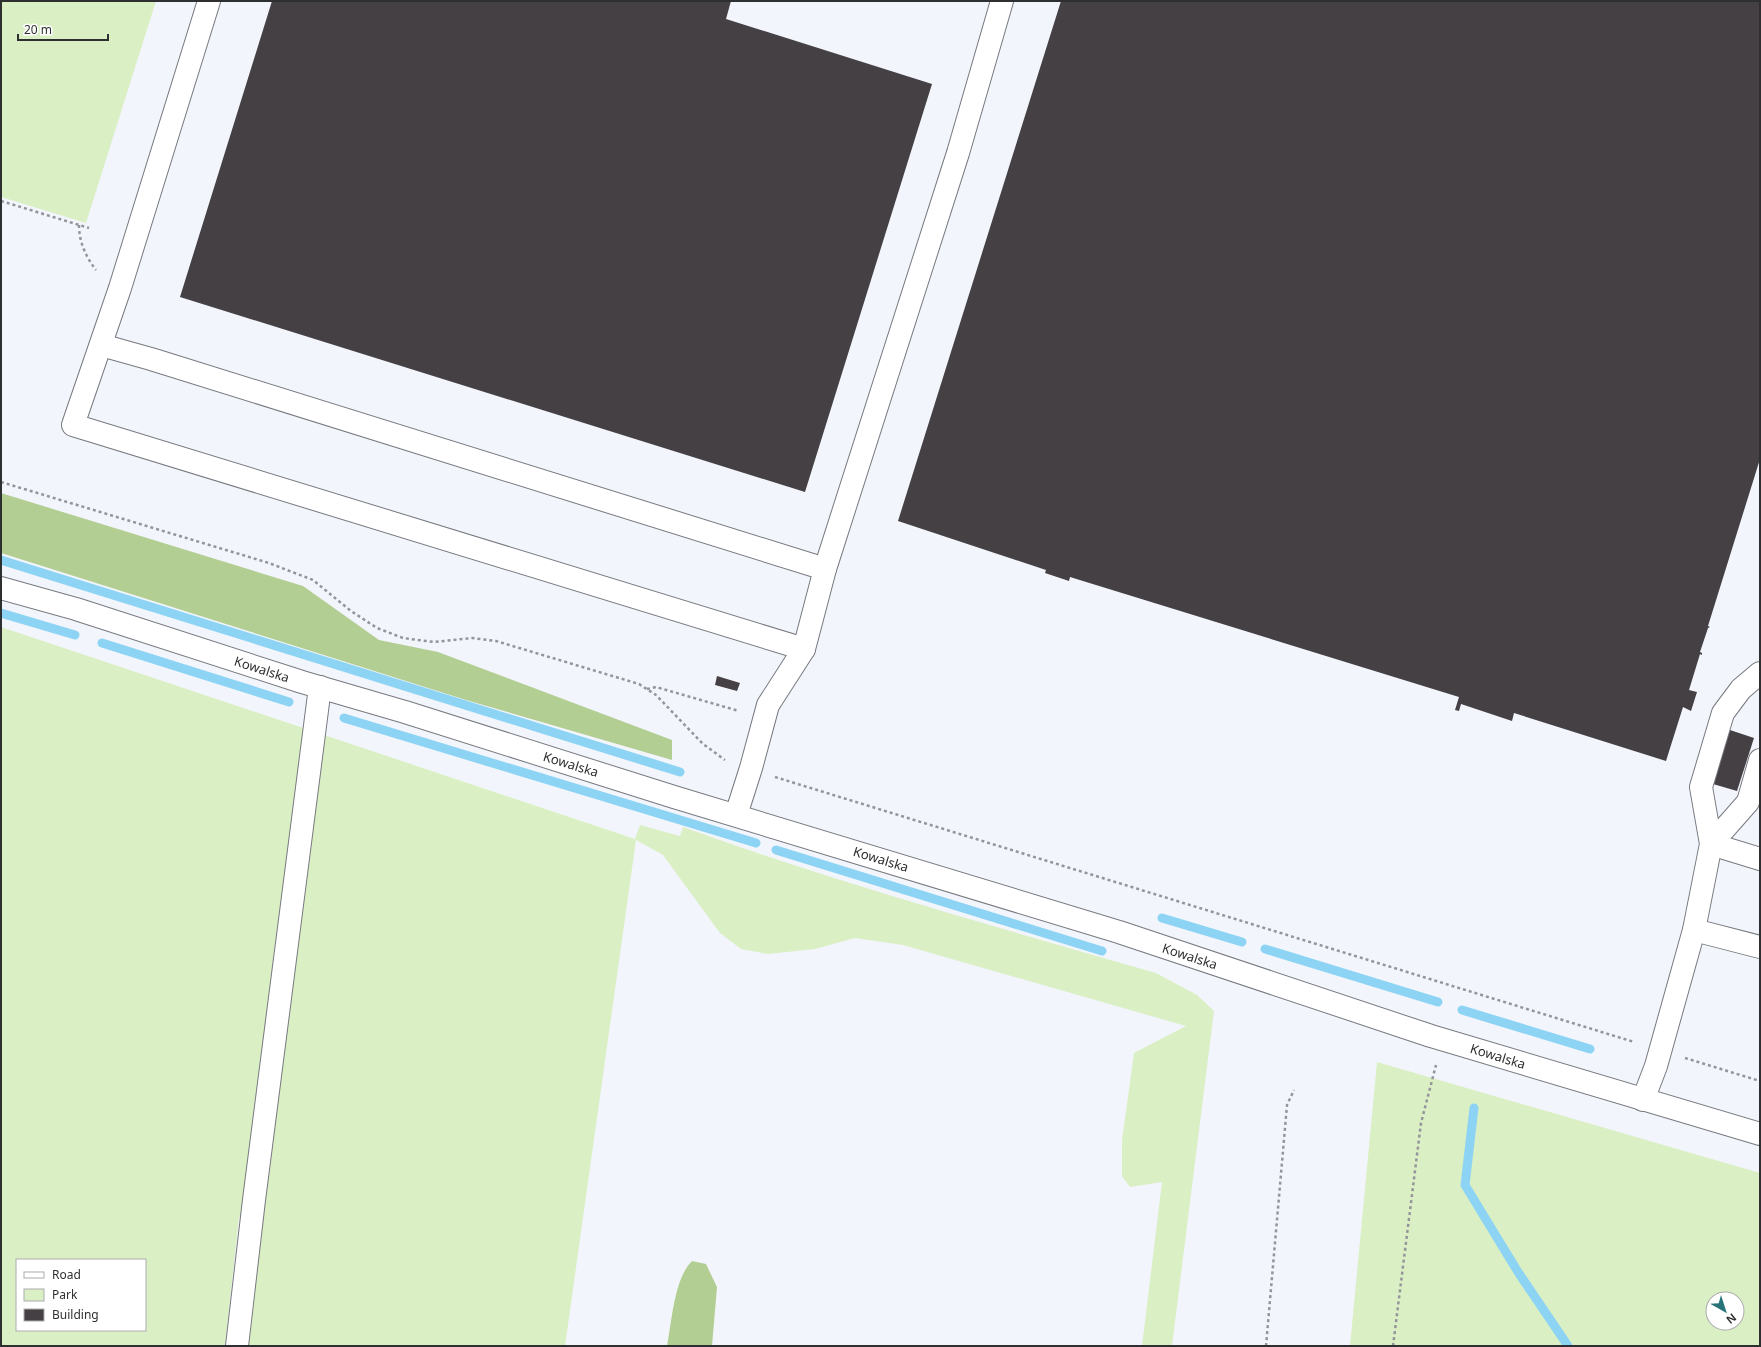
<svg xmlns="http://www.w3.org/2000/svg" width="1761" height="1347" font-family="'Noto Sans',sans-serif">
  <rect width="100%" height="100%" fill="#f2f5fc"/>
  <g fill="#dbefc4" fill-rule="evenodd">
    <polygon points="1,1 156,1 86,223 1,197"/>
    <path d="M1 627 635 839 640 825 680 836 683 827C838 883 997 927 1156 973L1197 995 1214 1011 1172 1346H1142L1162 1182 1130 1187 1122 1176V1140L1134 1053 1186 1026 903 945 855 938 815 949 768 954 741 949 720 933 663 855 636 840 565 1346H248L261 1223 239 1217 225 1346H1ZM17 1260H145V1330H17Z"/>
    <path d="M1377 1062 1760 1173V1346H1350ZM1713 1299H1737V1323H1713Z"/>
  </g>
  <g fill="#b3ce93">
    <polygon points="1,493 303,586 379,640 438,652 672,740 672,760 466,700 1,553"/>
    <path d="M692 1261 706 1264 717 1287 712 1346H667C672 1321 674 1279 692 1261Z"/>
  </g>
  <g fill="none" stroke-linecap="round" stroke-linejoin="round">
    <g stroke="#8dd4f4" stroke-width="9">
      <polyline points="1,560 680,772"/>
      <polyline points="1,613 75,635"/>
      <polyline points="102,643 289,702"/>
      <polyline points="344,718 756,843"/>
      <polyline points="776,850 1102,951"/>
      <polyline points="1162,918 1242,942"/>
      <polyline points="1265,949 1438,1002"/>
      <polyline points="1462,1010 1590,1049"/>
      <polyline points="1474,1108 1465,1185 1518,1272 1568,1346"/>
    </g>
  </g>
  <g fill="#444044">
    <polygon points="272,1 731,1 726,19 932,84 805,492 180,297"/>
    <polygon points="1061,1 1760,1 1760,459 1708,626 1710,627 1708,628 1700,652 1702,653 1702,655 1700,654 1689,690 1697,692 1691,711 1683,707 1666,761 1514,713 1512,721 1461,704 1459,711 1455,710 1459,697 1070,577 1069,581 1045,573 1046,570 898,521"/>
    <polygon points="717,676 740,683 737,691 715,685"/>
    <polygon points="1730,730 1754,738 1737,791 1713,784"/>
  </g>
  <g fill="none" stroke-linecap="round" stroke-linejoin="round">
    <defs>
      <g id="minor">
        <polyline points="209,1 120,288 73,425 804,649"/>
        <polyline points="101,345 151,359 825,569"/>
        <polyline points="1,588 76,609 302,682 405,712 674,797 1119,932 1431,1036 1760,1134"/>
        <polyline points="736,815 751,768 768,705 804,649 825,569 958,153 1002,1"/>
        <polyline points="1711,844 1748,802 1760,760"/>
        <polyline points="1711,844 1760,859"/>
        <polyline points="1694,930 1760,947"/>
        <polyline points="1643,1100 1656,1066 1694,930 1711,844 1701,787 1723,713 1741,689 1760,673"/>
        <polyline points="237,1346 254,1200 320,687"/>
      </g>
    </defs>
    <use href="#minor" stroke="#77797f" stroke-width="24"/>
    <g stroke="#93959a" stroke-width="2.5" stroke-dasharray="3 3" stroke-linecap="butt">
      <polyline points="1,201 89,228"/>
      <path d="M79 225C79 242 86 257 96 270"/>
      <polyline points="1,482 269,563 313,580 351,611 377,628 403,638 434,642 472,638 496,641 639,684 656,695 703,744 725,760"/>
      <polyline points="647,689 656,687 739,711"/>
      <polyline points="775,777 1634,1042"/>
      <polyline points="1685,1058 1760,1081"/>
      <polyline points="1266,1346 1287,1105 1294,1090"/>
      <polyline points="1393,1346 1421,1123 1436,1065"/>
    </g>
    <use href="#minor" stroke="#fff" stroke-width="22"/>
  </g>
  <g text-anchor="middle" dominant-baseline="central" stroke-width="4" stroke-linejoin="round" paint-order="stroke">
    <g font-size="13" fill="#2e2f31" stroke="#fff">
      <text transform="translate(262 669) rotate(18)">Kowalska</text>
      <text transform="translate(571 764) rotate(17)">Kowalska</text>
      <text transform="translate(881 859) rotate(17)">Kowalska</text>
      <text transform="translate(1190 956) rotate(18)">Kowalska</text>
      <text transform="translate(1498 1056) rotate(17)">Kowalska</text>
    </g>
  </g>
  <rect width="1761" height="1347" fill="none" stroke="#2e2f31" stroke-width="4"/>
  <rect x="16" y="1259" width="130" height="72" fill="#ffffff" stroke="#abacad"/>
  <rect x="24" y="1272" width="20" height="6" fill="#ffffff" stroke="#abacad"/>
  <text x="52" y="1279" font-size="12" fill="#2e2f31">Road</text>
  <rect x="24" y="1289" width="20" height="12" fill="#dbefc4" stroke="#abacad"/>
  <text x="52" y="1299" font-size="12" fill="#2e2f31">Park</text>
  <rect x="24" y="1309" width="20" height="12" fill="#444044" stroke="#abacad"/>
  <text x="52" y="1319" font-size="12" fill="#2e2f31">Building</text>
  <g transform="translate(1725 1311) rotate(141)"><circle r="19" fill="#ffffff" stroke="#abacad"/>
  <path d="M0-3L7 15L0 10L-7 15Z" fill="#29737a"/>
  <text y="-6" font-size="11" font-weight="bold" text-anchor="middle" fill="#2e2f31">N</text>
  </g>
  <path d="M18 34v6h90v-6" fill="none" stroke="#2e2f31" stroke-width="2"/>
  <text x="24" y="34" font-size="12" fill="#2e2f31" stroke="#ffffff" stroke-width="3" paint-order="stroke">20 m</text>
</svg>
